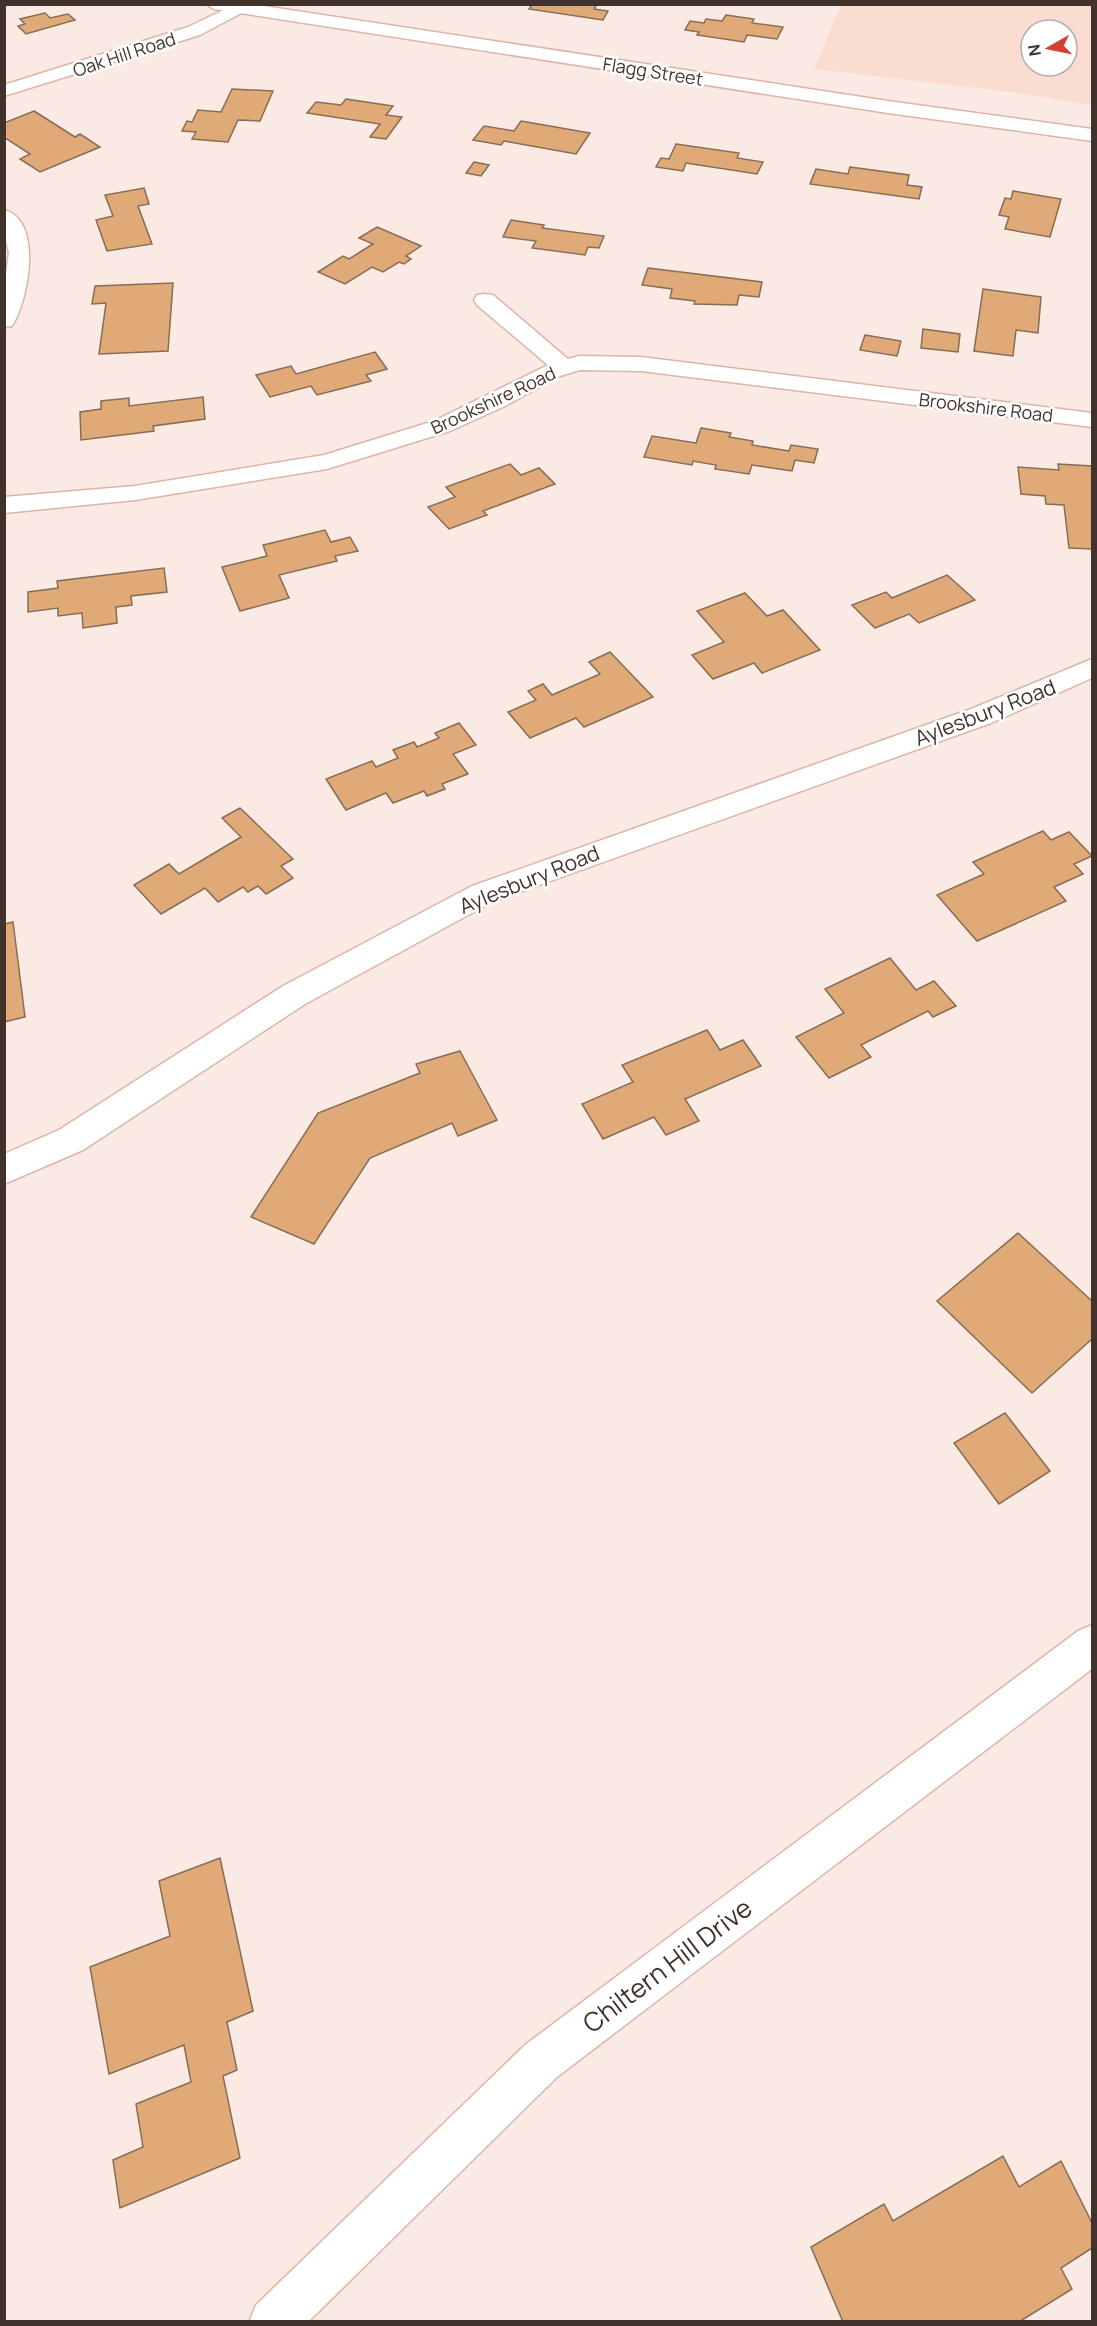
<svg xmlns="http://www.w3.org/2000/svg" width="1097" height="2326" font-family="Manrope,sans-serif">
  <rect width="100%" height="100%" fill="#fbeae4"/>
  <path fill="#fadcd1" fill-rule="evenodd" d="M841 5H1092V105L1012 92 814 69ZM1031 30H1067V66H1031Z"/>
  <g fill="#e0a978" stroke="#886c54" stroke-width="1.5">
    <polygon points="533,4 597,4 594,9 608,11 603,20 529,9"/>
    <polygon points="45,13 50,18 68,14 75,20 26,34 18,26 25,24 20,19"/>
    <polygon points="726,15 754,19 752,23 783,27 777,39 747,35 744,42 697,35 699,32 685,30 690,21 704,23 706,19 722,21"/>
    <polygon points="232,89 273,91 260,121 238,120 228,142 192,139 196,132 182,131 187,121 192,122 198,110 221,112"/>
    <polygon points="346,99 393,106 386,115 402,117 386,139 370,137 380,124 307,113 316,102 341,105"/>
    <polygon points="34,111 75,137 80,134 100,147 40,172 20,159 30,154 7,139 4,140 4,123"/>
    <polygon points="521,121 590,133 576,154 504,141 501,145 473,140 484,126 514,131"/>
    <polygon points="676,144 739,153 737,158 763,162 757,174 686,163 683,171 656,167 661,158 669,159"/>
    <polygon points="474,162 489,165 481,176 466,173"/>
    <polygon points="850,167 909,175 907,185 922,187 919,199 810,184 816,169 848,174"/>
    <polygon points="144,188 149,204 138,206 152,244 107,251 96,220 113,216 105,195"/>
    <polygon points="1013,191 1061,199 1050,237 1005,229 1009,217 999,215 1005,198 1011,199"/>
    <polygon points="511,220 544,225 542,228 604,236 599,248 588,247 585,255 532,248 536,241 503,237"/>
    <polygon points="377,227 421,246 406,256 411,259 404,264 399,262 383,272 372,267 345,284 318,272 343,256 349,259 373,244 359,238"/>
    <polygon points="648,268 762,282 759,297 739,295 737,305 694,304 695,301 670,298 672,289 642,285"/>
    <polygon points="173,283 168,351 99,354 106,303 92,304 95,286"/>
    <polygon points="983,289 1041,297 1038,333 1016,330 1013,356 974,351"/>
    <polygon points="923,329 960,334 958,352 921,348"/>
    <polygon points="865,335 901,341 897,356 860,350"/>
    <polygon points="375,352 387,369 366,375 371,381 317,395 311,386 270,397 256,375 291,366 296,374"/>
    <polygon points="203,397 205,419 153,426 154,431 81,440 80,412 101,409 101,401 129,398 129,406"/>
    <polygon points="701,428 731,433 729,437 753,441 752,445 789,451 791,445 818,449 814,463 795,460 792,471 752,465 749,474 715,469 716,465 693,461 692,465 644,457 652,436 696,443"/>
    <polygon points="510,464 521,475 539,468 555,484 483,511 487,515 449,529 428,507 455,497 446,487"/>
    <polygon points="1058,464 1092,466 1092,549 1069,548 1064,505 1046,504 1045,496 1021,494 1018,467 1059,470"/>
    <polygon points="325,530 331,542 350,537 358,551 335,556 337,561 279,575 289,598 240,611 222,567 267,556 263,545"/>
    <polygon points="164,568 167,592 131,596 132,605 116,607 117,623 83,628 82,613 58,616 58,608 28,612 28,592 58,588 57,581"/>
    <polygon points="947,575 975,600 919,623 909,614 875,628 852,605 886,592 892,598"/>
    <polygon points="745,593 767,616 783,610 820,650 762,673 754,663 713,679 692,655 724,642 697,611"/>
    <polygon points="610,652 653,697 584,727 576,718 530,738 508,712 536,700 528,691 543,684 552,695 600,674 589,662"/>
    <polygon points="459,723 476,745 453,754 468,774 442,784 445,789 427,796 424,791 393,803 386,793 346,810 326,779 372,761 376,767 398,758 393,750 414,742 417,747 439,738 435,733"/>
    <polygon points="240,808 293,859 281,866 293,878 266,894 258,886 248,892 243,887 218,902 205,888 161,914 134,885 169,864 179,874 241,837 222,818"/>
    <polygon points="1043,831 1051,840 1069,832 1092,856 1074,864 1083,874 1054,887 1066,901 977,941 937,895 984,874 973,862"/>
    <polygon points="13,922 25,1017 4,1022 4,924"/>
    <polygon points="890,958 916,990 934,981 956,1006 933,1017 928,1011 861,1045 871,1057 829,1078 796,1037 844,1013 825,989"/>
    <polygon points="707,1030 720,1050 743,1040 761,1066 685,1099 699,1121 666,1135 654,1117 603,1139 582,1104 633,1082 622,1065"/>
    <polygon points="460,1051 497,1120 458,1136 452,1123 370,1158 314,1244 251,1217 318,1113 420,1073 416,1064"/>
    <polygon points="1018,1233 1092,1301 1092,1339 1032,1393 937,1301"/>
    <polygon points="1005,1413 1050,1471 999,1504 954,1443"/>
    <polygon points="220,1858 253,2011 227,2022 237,2070 223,2076 240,2158 120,2208 113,2160 143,2147 136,2104 191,2082 184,2045 109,2074 90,1967 170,1936 159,1881"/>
    <polygon points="1003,2156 1019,2187 1061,2161 1092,2223 1092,2248 1061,2268 1072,2289 1019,2322 843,2322 811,2247 884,2204 893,2221"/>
  </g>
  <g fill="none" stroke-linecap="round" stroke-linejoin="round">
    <defs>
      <g id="street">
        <polygon points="234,5 246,5 249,9 200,35 4,96 4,85 188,27"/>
        <path d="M4 210C44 220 28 302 12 326L4 327V287L9 253 4 233Z"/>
        <polygon points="485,294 493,295 568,359 579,356 641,357 1092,413 1092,427 641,371 580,370 560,376 503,407 450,431 327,469 135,500 4,513 4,497 135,486 324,455 434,421 548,365 477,305 474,300 477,295"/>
        <polygon points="1092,659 1092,678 991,723 492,902 305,1004 83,1150 4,1184 4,1154 59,1130 283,986 472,886 971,709"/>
        <polygon points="1092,1625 1092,1669 557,2077 308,2322 249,2322 256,2305 525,2045 1078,1631"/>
      </g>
      <polygon id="secondary" points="206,4 251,4 888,101 1092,129 1092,141 888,113 214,9"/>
    </defs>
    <use href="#street" stroke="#dcb5a7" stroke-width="3"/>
    <use href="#secondary" stroke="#dcb5a7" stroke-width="3"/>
    <use href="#street" fill="#fff" fill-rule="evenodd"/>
    <use href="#secondary" fill="#fff" fill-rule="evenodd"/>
  </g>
  <g text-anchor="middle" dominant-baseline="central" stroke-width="5" stroke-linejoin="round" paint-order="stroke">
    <g font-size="18" fill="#41322c" stroke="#fff">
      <text transform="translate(124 54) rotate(-18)">Oak Hill Road</text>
      <text transform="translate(653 71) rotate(9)">Flagg Street</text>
      <text transform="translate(493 400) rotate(-25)">Brookshire Road</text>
      <text transform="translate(986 407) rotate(7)">Brookshire Road</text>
    </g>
    <g font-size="21" fill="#41322c" stroke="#fff">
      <text transform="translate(985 712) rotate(-21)">Aylesbury Road</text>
      <text transform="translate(529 879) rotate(-22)">Aylesbury Road</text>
    </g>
    <g font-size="26" fill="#41322c" stroke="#fff">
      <text transform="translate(667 1965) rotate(-37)">Chiltern Hill Drive</text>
    </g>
  </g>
  <rect width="1097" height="2326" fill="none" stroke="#41322c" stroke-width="12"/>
  <g transform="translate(1049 48) rotate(261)"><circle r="28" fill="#ffffff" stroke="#b3adab" stroke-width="1.5"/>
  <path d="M0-4.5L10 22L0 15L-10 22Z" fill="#ce4134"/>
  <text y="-9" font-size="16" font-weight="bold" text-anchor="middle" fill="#41322c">N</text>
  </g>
</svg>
